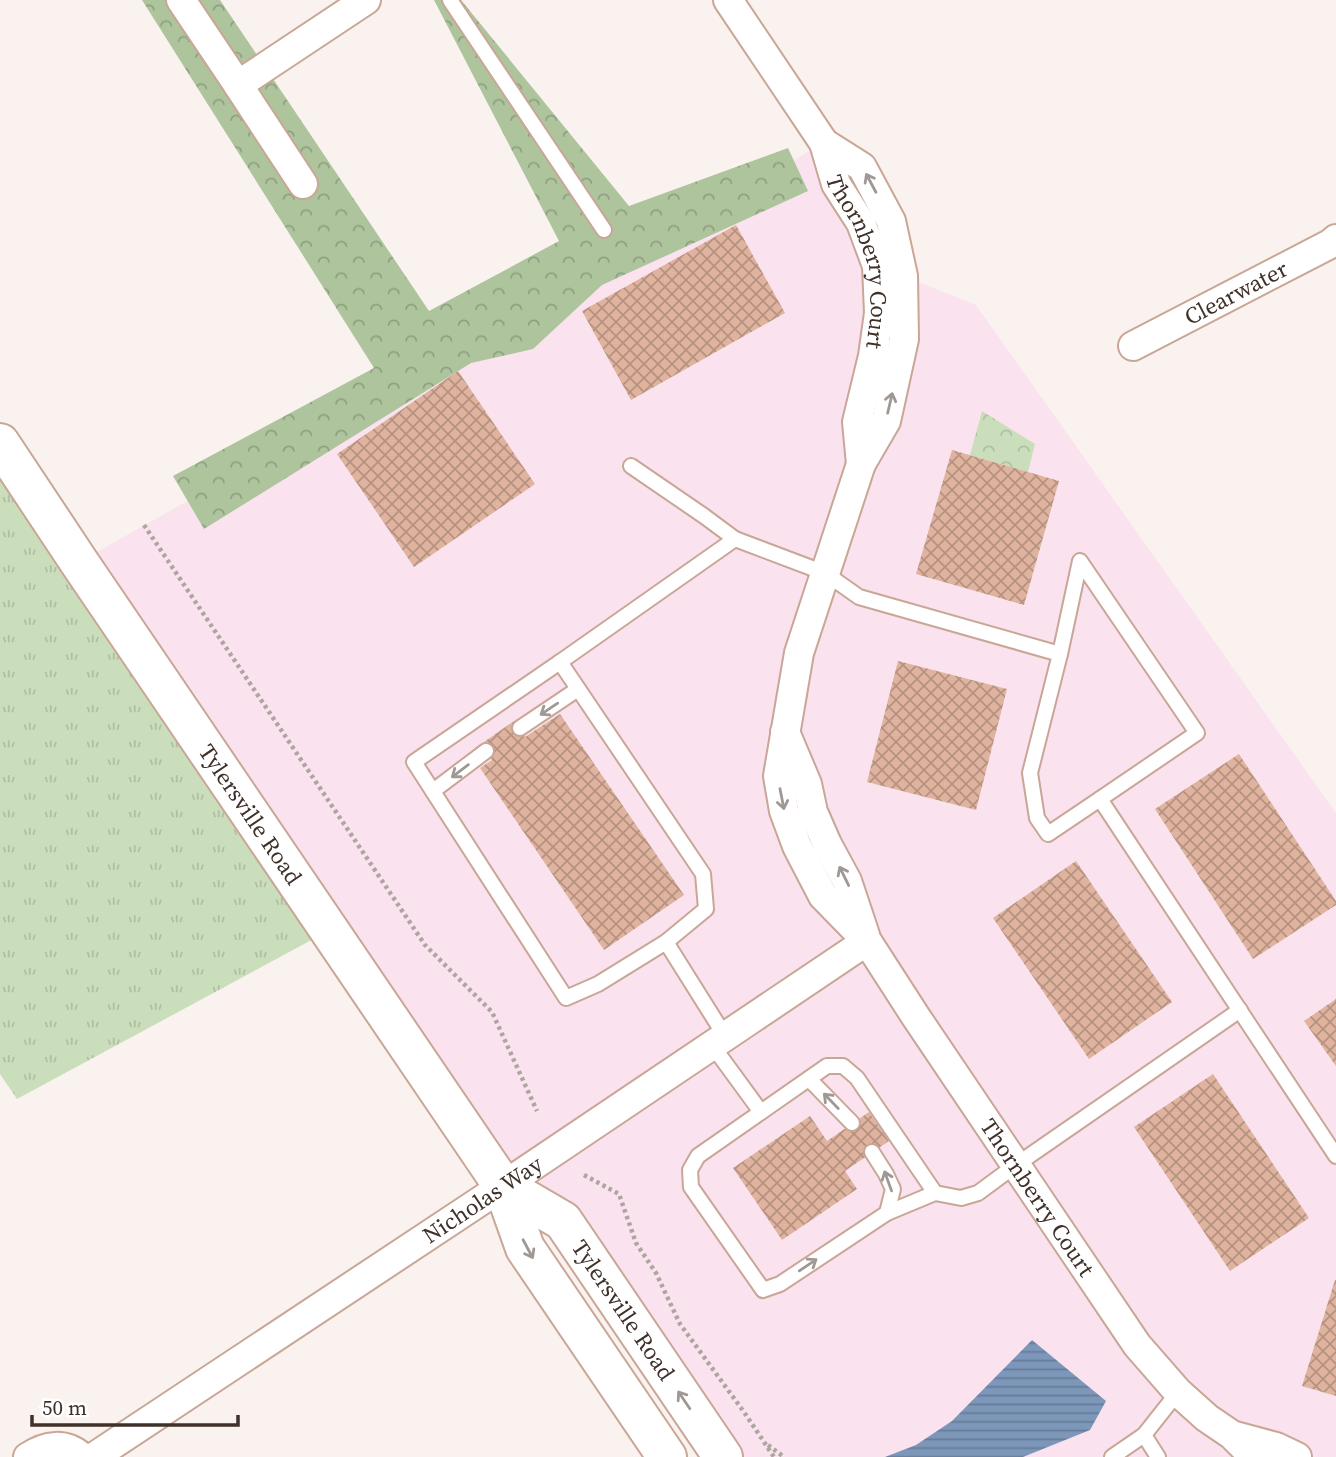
<svg xmlns="http://www.w3.org/2000/svg" width="1336" height="1457" font-family="'Source Serif 4',serif">
  <defs>
    <pattern id="grass-tufts" width="24" height="20" patternUnits="userSpaceOnUse" patternTransform="scale(1.75)"><rect width="24" height="20" fill="#cadebc"/><path d="M3 7l-1-3M5 7V3M7 7l1-3M15 17l-1-3M17 17v-4M19 17l1-3" fill="none" stroke="#afbfa2"/></pattern>
    <pattern id="forest-crowns" width="20" height="18" patternUnits="userSpaceOnUse" patternTransform="scale(1.75)"><rect width="20" height="18" fill="#adc49d"/><path d="M2 6a3 3 0 1 1 6 0M12 15a3 3 0 1 1 6 0" fill="none" stroke="#8ea080"/></pattern>
    <pattern id="park-crowns" width="20" height="18" patternUnits="userSpaceOnUse" patternTransform="scale(1.75)"><rect width="20" height="18" fill="#cadebc"/><path d="M2 6a3 3 0 1 1 6 0M12 15a3 3 0 1 1 6 0" fill="none" stroke="#afbfa2"/></pattern>
    <pattern id="water-rules" width="6" height="5" patternUnits="userSpaceOnUse" patternTransform="scale(1.75)"><rect width="6" height="5" fill="#7c97b9"/><path d="M0 2.5h6" fill="none" stroke="#677c97"/></pattern>
    <pattern id="building-cross-hatch" width="8" height="8" patternUnits="userSpaceOnUse" patternTransform="scale(1.75)"><rect width="8" height="8" fill="#dfb39e"/><path d="M0 0l8 8M0 8l8-8" fill="none" stroke="#b69281"/></pattern>
  </defs>
  <rect width="100%" height="100%" fill="#faf2ef"/>
  <polygon fill="#fae3ef" points="824,143 862,167 903,276 976,305 1336,813 1336,1457 723,1457 563,1221 503,1186 79,562"/>
  <polygon fill="url(#grass-tufts)" points="0,443 330,930 17,1099 0,1074"/>
  <polygon fill="url(#forest-crowns)" points="142,0 220,0 429,311 559,241 434,0 461,0 629,206 788,148 808,191 602,285 533,349 471,363 204,529 173,476 374,368"/>
  <polygon fill="url(#park-crowns)" points="982,411 1035,444 1028,472 970,455"/>
  <polygon fill="url(#water-rules)" points="1032,1340 1106,1401 1090,1430 1023,1457 885,1457 916,1445 952,1421"/>
  <g fill="url(#building-cross-hatch)">
    <polygon points="736,225 785,313 631,400 582,311"/>
    <polygon points="458,371 535,484 414,567 337,454"/>
    <polygon points="952,450 1059,481 1024,605 916,574"/>
    <polygon points="898,661 1007,689 976,810 867,782"/>
    <polygon points="560,714 684,895 604,950 480,768 492,760 481,744 514,721 525,737"/>
    <polygon points="1239,754 1336,901 1336,905 1253,959 1155,809"/>
    <polygon points="1076,861 1172,1002 1089,1059 993,918"/>
    <polygon points="1336,999 1336,1066 1304,1021"/>
    <polygon points="1213,1074 1309,1218 1230,1271 1134,1127"/>
    <polygon points="869,1112 889,1141 845,1171 857,1189 782,1240 733,1168 810,1116 827,1141"/>
    <polygon points="1335,1280 1336,1280 1336,1396 1302,1386"/>
  </g>
  <g fill="none" stroke-linecap="round" stroke-linejoin="round">
    <defs>
      <g id="lane">
        <polyline points="450,0 604,230"/>
        <polyline points="631,466 704,516 735,539"/>
        <polyline points="1060,654 1080,561 1197,733 1100,799"/>
        <polyline points="560,662 414,762 566,998 598,984 666,942"/>
        <polyline points="520,728 578,689"/>
        <polyline points="433,791 486,751"/>
        <polyline points="725,1036 666,942 706,909 703,874 560,662 735,539 825,573 859,597 1060,654 1030,773 1037,818 1048,834 1100,799 1336,1156"/>
        <polyline points="712,1045 761,1112"/>
        <polyline points="809,1079 852,1123"/>
        <polyline points="872,1152 886,1174 893,1189 887,1213"/>
        <polyline points="935,1193 887,1213 780,1284 763,1290 691,1187 690,1170 698,1156 827,1066 843,1066 857,1078 935,1193 961,1198 978,1193 1016,1165 1240,1010"/>
        <polyline points="1144,1435 1158,1457"/>
        <polyline points="1112,1457 1144,1435 1178,1392"/>
      </g>
      <g id="street">
        <polyline points="181,0 238,85 366,0"/>
        <path id="s1" d="M728 0 824 143 836 184 861 223 877 266 879 313 873 356 857 422 861 464"/>
        <polyline points="238,85 303,184"/>
        <path id="s2" d="M824 143 862 167 891 221 903 276 904 339 886 421 861 464 799 653 778 776 784 811 797 846 823 896 867 941 916 1017 1137 1345 1178 1392 1207 1418 1232 1435 1254 1457"/>
        <path id="s3" d="M1133 346 1330 244 1336 239"/>
        <polyline points="785,732 807,784 813,812 827,844 847,881 865,935"/>
        <polyline points="1235,1436 1276,1447 1297,1457"/>
        <path d="M28 1457C46 1445 65 1442 82 1457"/>
        <path id="s4" d="M94 1457 503 1186 867 941"/>
      </g>
      <g id="secondary">
        <path id="s5" d="M0 443 79 562 503 1186 525 1248 667 1457"/>
        <path id="s6" d="M503 1186 563 1221 723 1457"/>
      </g>
    </defs>
    <use href="#lane" stroke="#c9a696" stroke-width="18"/>
    <use href="#street" stroke="#c9a696" stroke-width="32"/>
    <use href="#secondary" stroke="#c9a696" stroke-width="42"/>
    <g stroke="#afa5a0" stroke-width="4.5" stroke-dasharray="3.5 3.5" stroke-linecap="butt">
      <polyline points="144,525 425,945 492,1012 537,1111"/>
      <polyline points="584,1175 619,1194 636,1243 656,1273 680,1324 744,1412 774,1457"/>
      <polyline points="768,1445 784,1457"/>
    </g>
    <use href="#lane" stroke="#fff" stroke-width="14"/>
    <use href="#street" stroke="#fff" stroke-width="28"/>
    <use href="#secondary" stroke="#fff" stroke-width="38"/>
  </g>
  <defs><path id="oneway-shaft" d="M-6 0H5M1.5-3L5.5 0L1.5 3" fill="none" stroke-width="1.6" stroke-linecap="round" stroke-linejoin="round" transform="scale(1.75)"/></defs>
  <g stroke="#9f9894">
    <use href="#oneway-shaft" transform="translate(871 183) rotate(-118)"/>
    <use href="#oneway-shaft" transform="translate(890 403) rotate(-77)"/>
    <use href="#oneway-shaft" transform="translate(549 709) rotate(146)"/>
    <use href="#oneway-shaft" transform="translate(460 771) rotate(143)"/>
    <use href="#oneway-shaft" transform="translate(782 799) rotate(79)"/>
    <use href="#oneway-shaft" transform="translate(844 876) rotate(-116)"/>
    <use href="#oneway-shaft" transform="translate(831 1101) rotate(-134)"/>
    <use href="#oneway-shaft" transform="translate(888 1181) rotate(-110)"/>
    <use href="#oneway-shaft" transform="translate(528 1249) rotate(62)"/>
    <use href="#oneway-shaft" transform="translate(808 1265) rotate(-34)"/>
    <use href="#oneway-shaft" transform="translate(684 1400) rotate(-124)"/>
  </g>
  <g text-anchor="middle" dominant-baseline="central" stroke-width="7" stroke-linejoin="round" paint-order="stroke">
    <g font-size="23" fill="#3f312a" stroke="#fff">
      <text stroke="none"><textPath href="#s1" startOffset="298">Thornberry Court</textPath></text>
      <text stroke="none"><textPath href="#s3" startOffset="116">Clearwater</textPath></text>
      <text stroke="none"><textPath href="#s5" startOffset="448">Tylersville Road</textPath></text>
      <text stroke="none"><textPath href="#s2" startOffset="1183">Thornberry Court</textPath></text>
      <text stroke="none"><textPath href="#s4" startOffset="466">Nicholas Way</textPath></text>
      <text stroke="none"><textPath href="#s6" startOffset="177">Tylersville Road</textPath></text>
    </g>
  </g>
  <path d="M32 1415v10h206v-10" fill="none" stroke="#3f312a" stroke-width="3.5"/>
  <text x="42" y="1415" font-size="21" fill="#3f312a" stroke="#ffffff" stroke-width="5" paint-order="stroke">50 m</text>
</svg>
